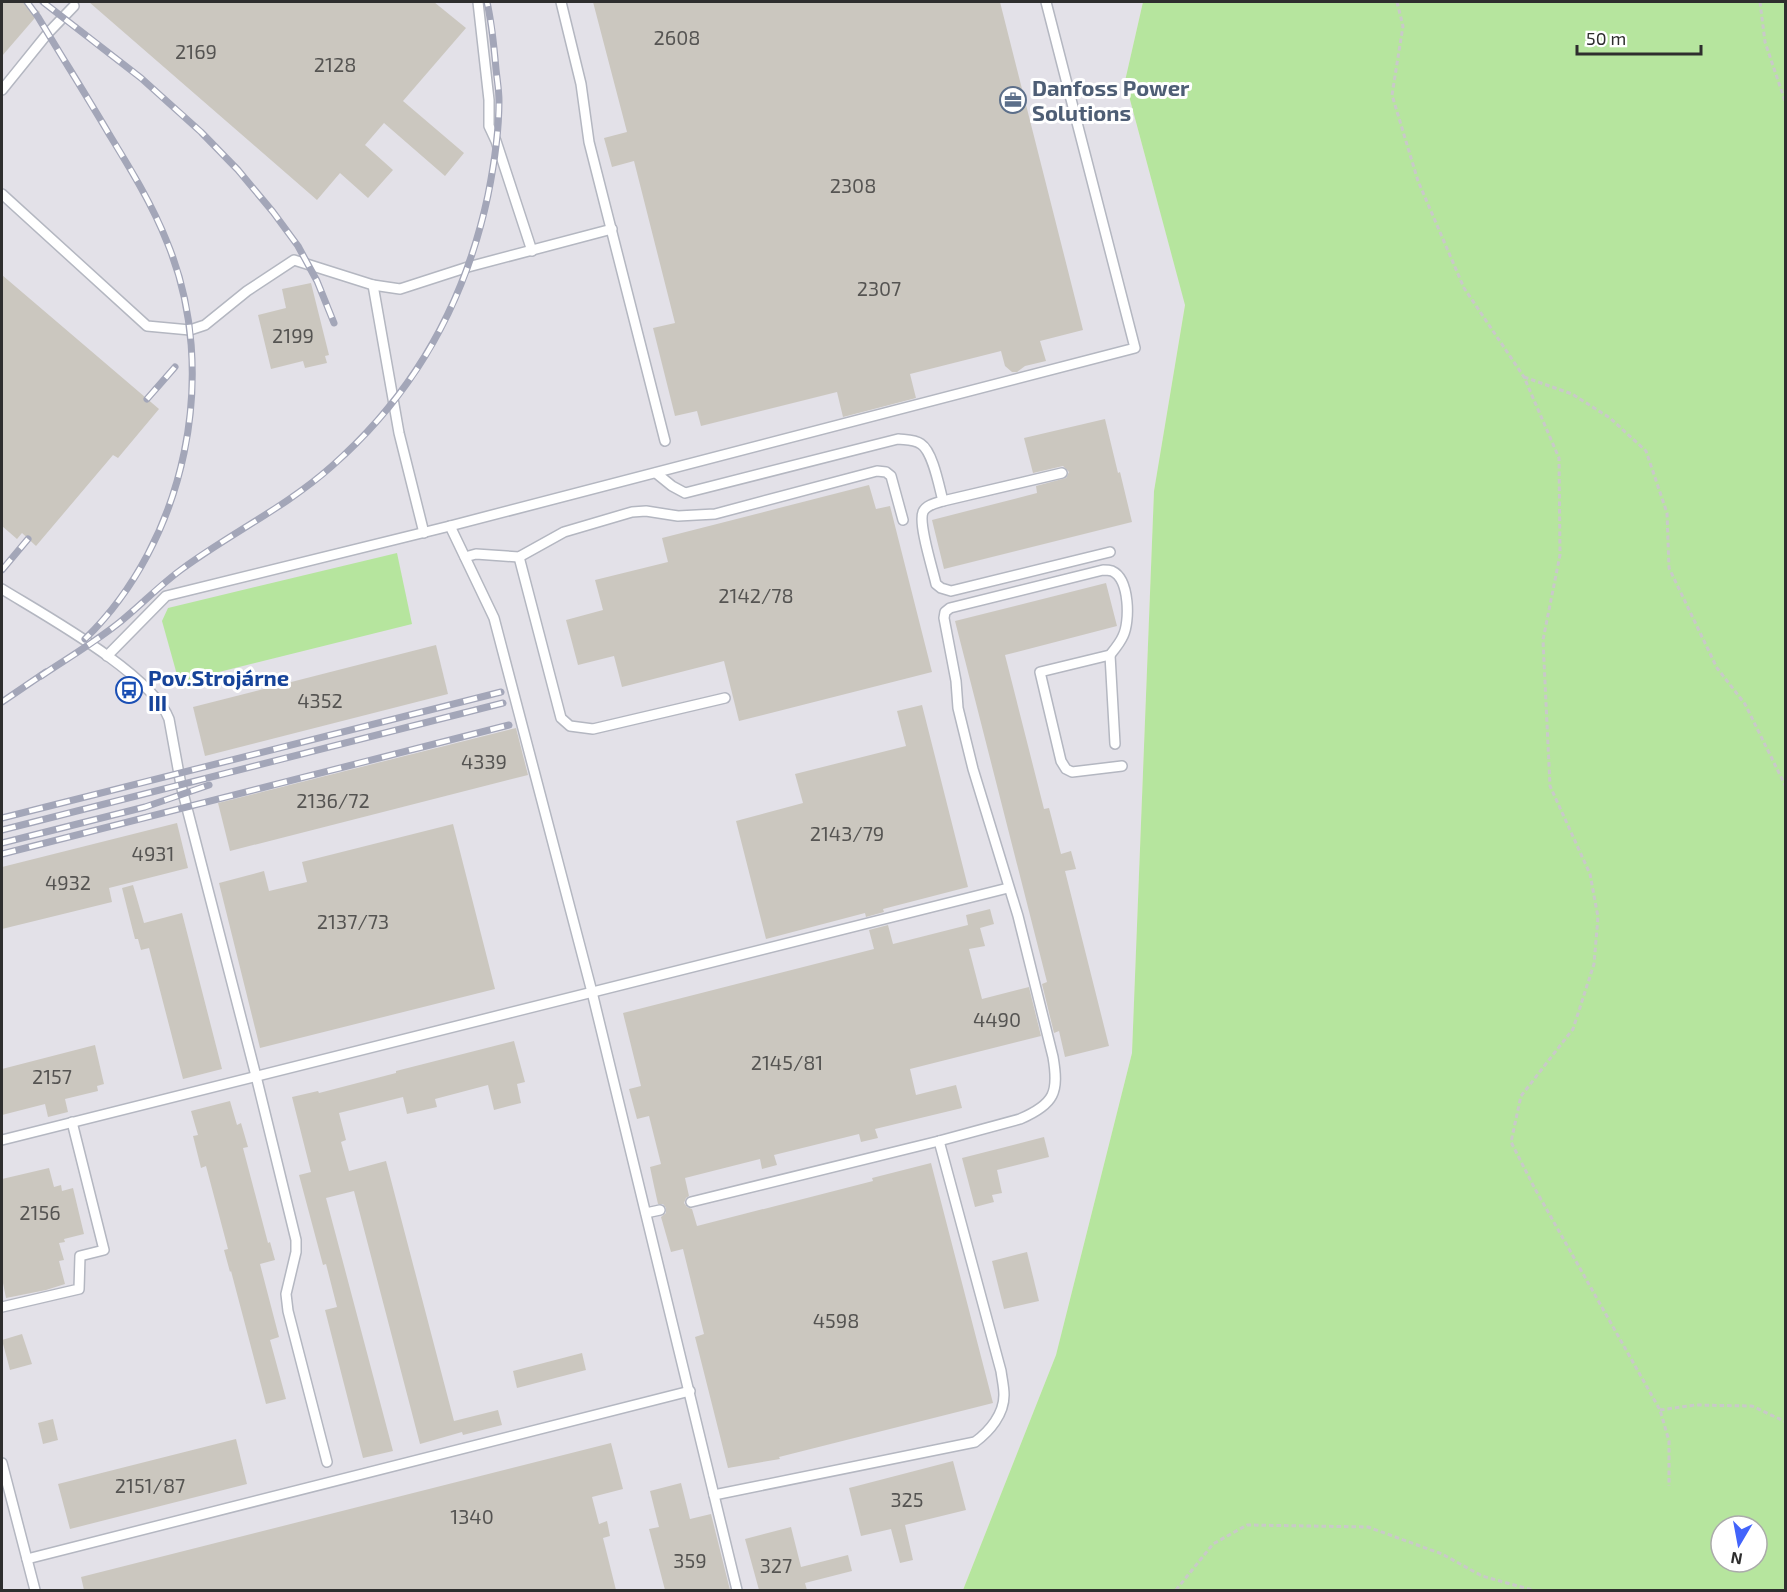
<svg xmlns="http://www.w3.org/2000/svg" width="1787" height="1592" font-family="'Exo 2',sans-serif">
  <rect width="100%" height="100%" fill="#efe9e1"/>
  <polygon fill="#e3e1e8" points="2,2 1143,2 1125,81 1185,304 1154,491 1132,1053 1056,1355 963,1590 2,1590"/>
  <g fill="#b6e59e" fill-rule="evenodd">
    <path d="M1143 2H1785V1590H963L1056 1355 1132 1053 1154 491 1185 305 1125 81ZM1721 1526H1757V1562H1721Z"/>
    <polygon points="397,553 412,624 179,682 162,621 168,608"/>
  </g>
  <g fill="#cbc7bf">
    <polygon points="2,2 27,2 40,12 2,56"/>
    <polygon points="89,2 434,2 466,28 403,101 464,153 445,176 384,123 365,145 393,170 368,198 340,173 317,200"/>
    <polygon points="593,2 1000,2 1083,330 1040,341 1046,361 1025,366 1017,372 1012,372 1005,366 1001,351 910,374 916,398 843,417 837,392 701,426 697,411 675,416 653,328 675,323 634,161 612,167 604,138 627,132"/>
    <polygon points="2,275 159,409 118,458 113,455 36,546 22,533 17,539 2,526"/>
    <polygon points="311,283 329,355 325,356 327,363 305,368 303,361 271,369 258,315 286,308 282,289"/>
    <polygon points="1105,419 1118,473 1120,472 1132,522 944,569 932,520 1037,493 1036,486 1066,478 1069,472 1063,466 1033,473 1024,438"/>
    <polygon points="869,485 876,509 890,506 932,672 739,721 724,661 622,687 614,656 578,665 566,620 603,610 595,580 668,562 662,538"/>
    <polygon points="1106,583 1117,626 1005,655 1044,809 1049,808 1061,854 1071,851 1076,869 1065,871 1109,1046 1065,1057 1059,1031 1054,1033 1042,984 1047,982 955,621"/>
    <polygon points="436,645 448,694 205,756 193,707"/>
    <polygon points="922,705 968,887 883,909 884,912 866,917 865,913 766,939 736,821 803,803 795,774 906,746 897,711"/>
    <polygon points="516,728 528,775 230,851 218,803"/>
    <polygon points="177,823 188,868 109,888 112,902 2,929 2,867"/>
    <polygon points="453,824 495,989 260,1048 219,883 264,871 269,891 307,882 302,862"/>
    <polygon points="133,885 144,923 182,913 222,1069 183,1079 149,948 141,950 138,939 135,939 122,888"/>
    <polygon points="990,909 994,924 980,928 985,946 969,949 982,999 1029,987 1041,1036 910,1069 916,1095 956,1085 962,1108 875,1129 878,1138 861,1142 859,1134 774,1155 777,1165 762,1169 760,1159 685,1178 689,1196 686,1198 684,1203 687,1207 692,1209 697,1226 873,1181 872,1178 931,1163 993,1403 779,1457 780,1459 728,1468 695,1337 704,1334 683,1249 671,1252 661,1217 666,1213 666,1208 663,1204 658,1204 654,1186 650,1167 661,1164 649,1116 637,1119 629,1089 641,1086 623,1013 874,949 869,930 888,925 893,944 968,925 966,915"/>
    <polygon points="514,1041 525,1082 517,1084 521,1103 494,1110 488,1085 435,1099 437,1107 407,1114 403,1097 339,1113 346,1140 341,1142 349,1171 386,1161 454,1421 498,1410 502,1425 463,1435 462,1432 420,1444 354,1191 326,1198 393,1451 363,1458 325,1310 337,1307 326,1264 323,1265 299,1175 311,1172 292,1097 318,1091 319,1093 396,1073 396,1071"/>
    <polygon points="95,1045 104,1084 97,1086 98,1091 65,1099 68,1112 48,1117 45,1104 2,1115 2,1069"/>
    <polygon points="230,1101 237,1125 241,1123 248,1147 243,1148 268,1243 270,1242 275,1260 260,1264 279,1337 270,1340 286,1399 266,1404 231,1271 230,1272 224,1250 228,1249 206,1166 201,1168 193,1136 198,1135 191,1111"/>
    <polygon points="1044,1137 1049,1157 997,1170 1002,1193 992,1195 994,1202 975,1207 962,1158"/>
    <polygon points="49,1168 54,1187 61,1185 62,1191 73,1188 84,1234 64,1239 65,1242 59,1243 64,1260 59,1261 65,1284 46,1290 6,1298 2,1278 2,1179"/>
    <polygon points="1027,1252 1039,1301 1004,1309 992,1261"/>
    <polygon points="22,1334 32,1364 10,1370 2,1340"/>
    <polygon points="582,1353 586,1370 517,1388 513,1371"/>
    <polygon points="53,1419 58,1440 43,1444 38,1423"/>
    <polygon points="236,1439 247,1484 70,1529 58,1484"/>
    <polygon points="611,1443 623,1489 592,1497 599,1524 607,1521 610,1536 603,1538 616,1590 84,1590 81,1577"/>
    <polygon points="953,1461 966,1510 905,1525 913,1560 900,1563 891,1529 861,1536 849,1488"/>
    <polygon points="681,1483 690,1519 711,1514 730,1590 665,1590 649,1529 659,1527 650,1491"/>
    <polygon points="791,1527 801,1567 848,1555 852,1571 805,1583 807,1590 759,1590 745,1539"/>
  </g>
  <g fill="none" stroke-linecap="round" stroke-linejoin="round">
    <defs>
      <g id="lane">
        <polyline points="478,2 489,100 489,126 496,141 532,251"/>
        <polyline points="561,2 581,84 589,142 665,441"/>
        <polyline points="2,90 48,33 74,6"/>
        <polyline points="2,194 147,326 190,330 205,325 247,291 294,260 373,285 400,289 468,267 612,229"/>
        <polyline points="373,285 399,433 424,533"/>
        <path d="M656 473 672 486 685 493 898 439C906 440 914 439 921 444 933 452 939 486 943 501L1062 473"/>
        <path d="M943 501C936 503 926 505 923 512 918 524 933 570 936 584L941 588 951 591 1110 552"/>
        <polyline points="450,526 494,618 592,992 737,1590"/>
        <polyline points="465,557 476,554 519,557 564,532 632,512 646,511 678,516 715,514 877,471 886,472 891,476 903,520"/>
        <polyline points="519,557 561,718 570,726 593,729 725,698"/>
        <path d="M2 589C44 615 152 674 169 719L181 785 256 1076 296 1240V1252L286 1294 288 1311 327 1462"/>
        <polyline points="1110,655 1115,744"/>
        <polyline points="107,656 166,596 450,526 1135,348 1046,2"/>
        <polyline points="2,1140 1008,888"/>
        <path d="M691 1202 939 1141 1020 1119C1055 1104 1059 1092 1053 1057L1018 916 973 769 958 708 956 681 944 618 945 612 950 608 1103 570C1106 570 1109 570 1112 571 1130 579 1130 622 1123 636 1120 643 1114 650 1110 655L1040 672 1061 761 1066 769 1072 772 1122 766"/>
        <polyline points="646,1213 660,1210"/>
        <polyline points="2,1307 79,1289 80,1256 104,1250 72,1122"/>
        <polyline points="2,1463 35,1590"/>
        <path d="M714 1495 975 1442C990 1431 1004 1414 1004 1395 1004 1387 1002 1379 1001 1371L939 1141"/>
        <polyline points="27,1559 690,1391"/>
      </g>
    </defs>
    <use href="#lane" stroke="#b4b7c1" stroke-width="12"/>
    <g stroke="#c9c9c9" stroke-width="3" stroke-dasharray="4.5 3" stroke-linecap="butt">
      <polyline points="1397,2 1403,26 1392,95 1418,181 1464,288 1524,377 1559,458 1560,555 1543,640 1550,786 1590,874 1598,917 1594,964 1573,1029 1521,1096 1511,1142 1534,1187 1660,1410 1669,1441 1669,1486"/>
      <polyline points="1760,2 1765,42 1786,104"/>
      <polyline points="1524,377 1572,394 1610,418 1646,451 1667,513 1669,568 1717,668 1745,704 1786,787"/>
      <polyline points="1660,1410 1695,1405 1752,1406 1786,1422"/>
      <polyline points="1176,1590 1213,1544 1247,1525 1368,1527 1442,1554 1482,1576 1532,1590"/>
    </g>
    <use href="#lane" stroke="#fff" stroke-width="9"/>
    <defs>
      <g id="rail">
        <path d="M27 2 38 17C62 57 86 95 109 134 131 170 152 204 167 242 221 372 186 541 85 639"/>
        <polyline points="43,2 141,78 201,132 238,170 273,212 298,246 317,281 334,323"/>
        <polyline points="147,399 175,367"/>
        <polyline points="2,570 28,539"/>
        <path d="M41 676C68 658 95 642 120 622 141 605 160 585 182 569 231 533 286 507 332 466 415 393 465 303 488 195 494 165 499 132 499 101 499 90 497 79 496 69 494 46 492 24 487 2"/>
        <polyline points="2,702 46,672"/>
        <polyline points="2,818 501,692"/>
        <polyline points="2,830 503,703"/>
        <polyline points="2,843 145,807 209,785"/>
        <polyline points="2,854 509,725"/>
      </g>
    </defs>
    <use href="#rail" stroke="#a3a6b8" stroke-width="7"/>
    <use href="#rail" stroke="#fff" stroke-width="4.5" stroke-dasharray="14" stroke-linecap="butt"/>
  </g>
  <defs>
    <symbol id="office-ring" viewBox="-11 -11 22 22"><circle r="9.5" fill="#fff" stroke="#5c6f8a" stroke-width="1.5"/><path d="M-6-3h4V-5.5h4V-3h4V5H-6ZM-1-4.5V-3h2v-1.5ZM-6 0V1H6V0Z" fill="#5c6f8a"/></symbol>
    <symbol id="bus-ring" viewBox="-11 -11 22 22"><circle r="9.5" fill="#fff" stroke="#1a4fb4" stroke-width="1.5"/><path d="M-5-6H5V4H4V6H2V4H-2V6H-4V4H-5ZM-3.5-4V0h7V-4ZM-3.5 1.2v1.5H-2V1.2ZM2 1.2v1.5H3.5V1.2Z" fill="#1a4fb4"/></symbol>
  </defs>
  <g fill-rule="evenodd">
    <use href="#office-ring" x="998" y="85" width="30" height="30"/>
    <use href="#bus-ring" x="114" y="675" width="30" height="30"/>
  </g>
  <g text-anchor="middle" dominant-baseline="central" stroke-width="6" stroke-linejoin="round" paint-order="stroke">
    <g font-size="20" fill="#555452">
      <text x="677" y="37">2608</text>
      <text x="196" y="51">2169</text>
      <text x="335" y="64">2128</text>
      <text x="853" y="185">2308</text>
      <text x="879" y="288">2307</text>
      <text x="293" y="335">2199</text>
      <text x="756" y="595">2142/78</text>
      <text x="320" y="700">4352</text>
      <text x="484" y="761">4339</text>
      <text x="333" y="800">2136/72</text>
      <text x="847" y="833">2143/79</text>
      <text x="153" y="853">4931</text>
      <text x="68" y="882">4932</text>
      <text x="353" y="921">2137/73</text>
      <text x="997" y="1019">4490</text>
      <text x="787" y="1062">2145/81</text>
      <text x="52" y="1076">2157</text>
      <text x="40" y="1212">2156</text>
      <text x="836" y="1320">4598</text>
      <text x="150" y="1485">2151/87</text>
      <text x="907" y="1499">325</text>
      <text x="472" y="1516">1340</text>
      <text x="690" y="1560">359</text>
      <text x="776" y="1565">327</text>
    </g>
    <g font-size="22" font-weight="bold" fill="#4e5e75" stroke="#fff" text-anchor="start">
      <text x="1032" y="87">Danfoss Power<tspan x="1032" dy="25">Solutions</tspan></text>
    </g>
    <g font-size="22" font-weight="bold" fill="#164399" stroke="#fff" text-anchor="start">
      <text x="148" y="677">Pov.Strojárne<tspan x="148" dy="25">III</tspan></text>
    </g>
  </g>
  <rect width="1787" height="1592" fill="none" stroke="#2e2e2e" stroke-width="6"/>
  <g transform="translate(1739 1544) rotate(190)"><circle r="28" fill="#ffffff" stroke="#ababab" stroke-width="1.5"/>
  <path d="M0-4.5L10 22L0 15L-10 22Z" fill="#4264fb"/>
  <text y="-9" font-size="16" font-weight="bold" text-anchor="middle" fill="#2e2e2e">N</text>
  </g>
  <path d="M1577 45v9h124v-9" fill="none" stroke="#2e2e2e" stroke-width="3"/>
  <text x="1586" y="45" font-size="18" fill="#2e2e2e" stroke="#ffffff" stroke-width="4.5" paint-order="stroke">50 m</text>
</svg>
